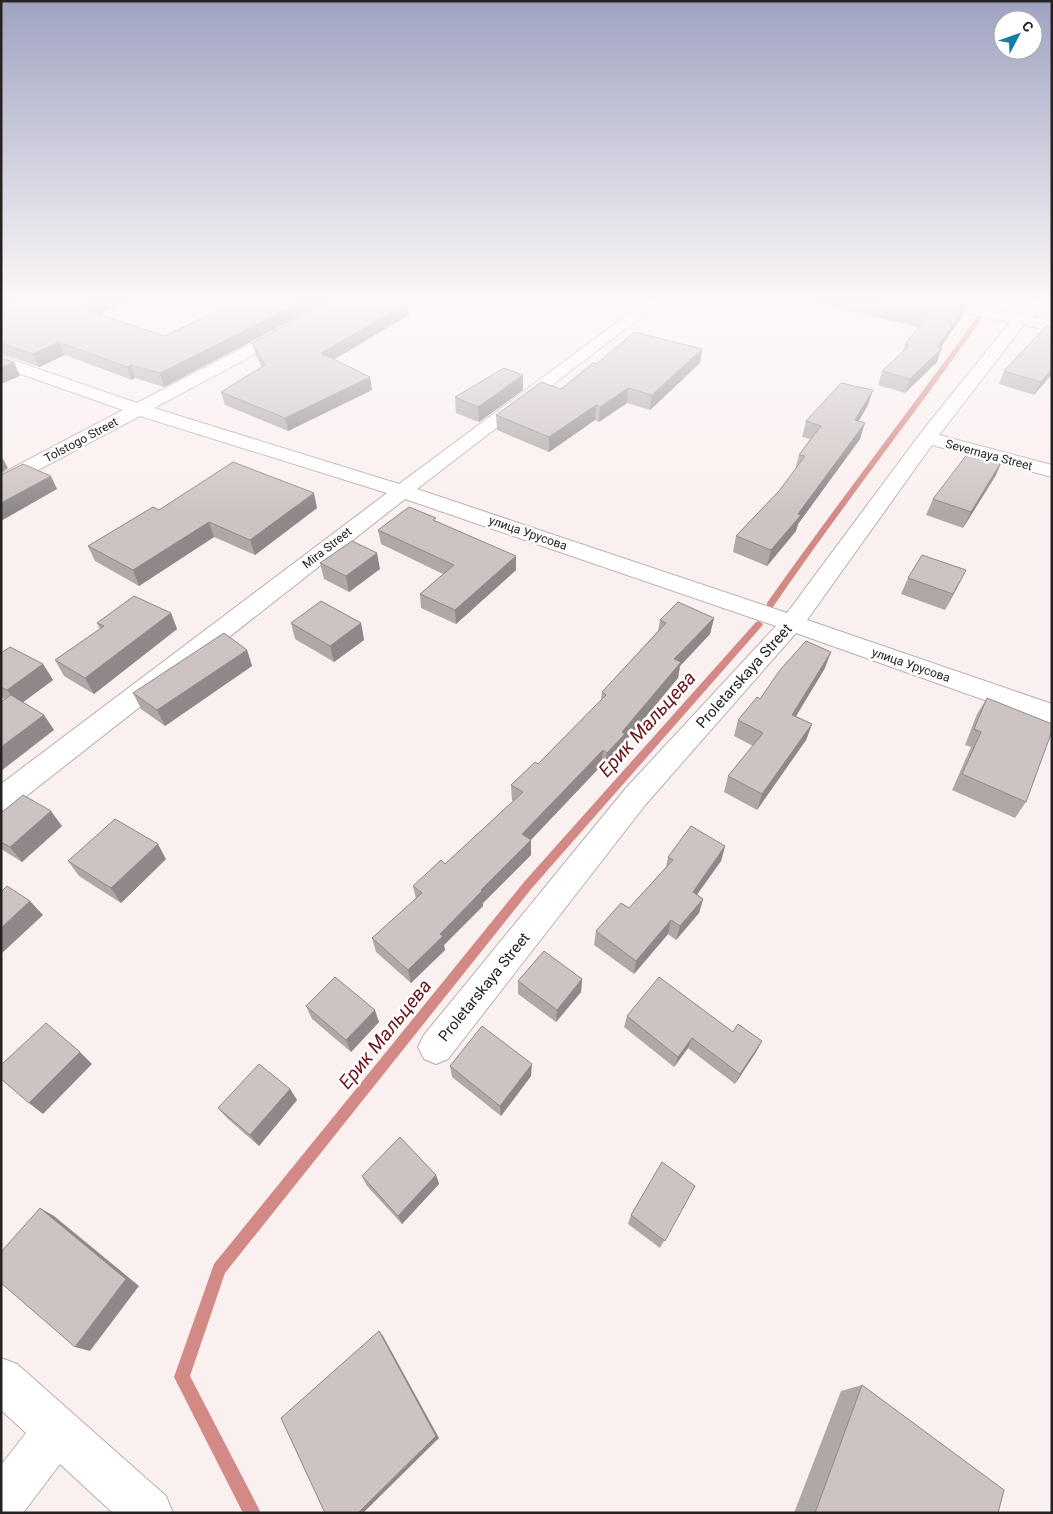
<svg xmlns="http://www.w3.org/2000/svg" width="1053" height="1514" font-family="Roboto,sans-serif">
  <rect width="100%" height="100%" fill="#faf0ef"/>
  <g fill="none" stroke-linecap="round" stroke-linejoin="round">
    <g fill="#d38a86" fill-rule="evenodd">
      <path d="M980 313 985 314C916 413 841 507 773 607H767V603C836 505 910 410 980 313Z"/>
      <polygon points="759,621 763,624 762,626 532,888 225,1273 190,1376 261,1513 243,1513 174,1377 214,1264 524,882 756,622"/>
    </g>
    <defs>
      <g id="minor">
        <polygon points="335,300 354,300 351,303 154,408 399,484 647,300 663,300 417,489 787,613 920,434 1010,322 920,305 915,303 913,300 942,300 1017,314 1035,300 1051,300 1032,317 1052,321 1052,331 1024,325 939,435 1052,465 1052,477 932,445 807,620 1052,704 1052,724 796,633 646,804 448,1059 436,1064 424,1059 418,1047 424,1035 626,788 776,626 405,499 11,808 1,811 1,784 387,493 140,416 8,486 1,488 1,474 123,410 1,367 1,356 137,403"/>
        <polygon points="1,1358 17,1364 166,1496 173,1513 113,1513 60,1464 23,1513 1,1513 1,1465 26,1433 1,1410"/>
      </g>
    </defs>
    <use href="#minor" stroke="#b8afae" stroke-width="2"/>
    <use href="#minor" fill="#fff" fill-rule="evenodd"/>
  </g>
  <g fill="#b0a8a7">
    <polygon points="1,300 131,300 99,315 165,336 239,300 331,300 164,387 135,378 132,380 65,355 39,367 1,354"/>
    <polygon points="335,300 403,300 401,301 409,315 334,359 372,390 288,431 225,405 221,392 262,367 256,356 252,343"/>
    <polygon points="800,300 972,300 970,303 967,303 963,315 941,347 937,362 905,393 878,385 882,371 902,353 905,344 918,327"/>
    <polygon points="702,349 700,363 650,410 627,403 599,422 595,420 549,452 497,430 496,415 561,389 596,364"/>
    <polygon points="1004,371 1052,374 1034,395 999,384"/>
    <polygon points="523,390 479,422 456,413 455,397"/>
    <polygon points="868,405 858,422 860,439 798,524 796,531 767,566 733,552 736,536 779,491 795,470 799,455 810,439 802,437 806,421"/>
    <polygon points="996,475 963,528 926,515 933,499"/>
    <polygon points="317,508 255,555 214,537 139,586 95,561 88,546 159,510"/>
    <polygon points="436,521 516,570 456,624 421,608 420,594 443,574 381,544 378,530"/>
    <polygon points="320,563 380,569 349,592 324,579"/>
    <polygon points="908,578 958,586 945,610 901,594"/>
    <polygon points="171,613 177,629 94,694 64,676 55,660 100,629 97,623"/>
    <polygon points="714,618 710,634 680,666 678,678 624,743 623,750 605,768 601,766 531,840 531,855 483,903 483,906 444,945 445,950 411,983 376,952 372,938 416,899 413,886 445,864 513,801 512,800 511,785 538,764 601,700 602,692 658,631 660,620"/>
    <polygon points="291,623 361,623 364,640 334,662 295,639"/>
    <polygon points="247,650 252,666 165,726 141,709 133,693"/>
    <polygon points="1,653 43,664 53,680 23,702 44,715 54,730 1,697"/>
    <polygon points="825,668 796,716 812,724 806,740 757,810 724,792 728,776 753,746 734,736 738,720 760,699"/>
    <polygon points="987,698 1026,802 1015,818 952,790 971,747 965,745 977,714"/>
    <polygon points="1,813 62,826 22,862 1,849"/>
    <polygon points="725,846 721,861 697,894 703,899 699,913 676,940 668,934 634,974 594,945 596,931 629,908 666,867 668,857"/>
    <polygon points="166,859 121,903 79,876 68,861"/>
    <polygon points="582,979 581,992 556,1022 518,994 518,981"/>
    <polygon points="306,1006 379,1022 351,1052 312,1019"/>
    <polygon points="627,1016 733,1032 762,1041 756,1052 735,1084 688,1048 674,1067 624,1027"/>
    <polygon points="450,1066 531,1076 501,1116 452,1077"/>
    <polygon points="290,1089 297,1100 259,1146 227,1118 218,1108"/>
    <polygon points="436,1175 439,1184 402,1224 367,1186 362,1176"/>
    <polygon points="695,1186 660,1248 628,1224 631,1215"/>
    <polygon points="862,1385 998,1513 794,1513 841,1391"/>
  </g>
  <g fill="#908888">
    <polygon points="1,300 23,300 1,308"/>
    <polygon points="99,300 131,300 85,321 80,308"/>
    <polygon points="305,300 331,300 164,387 160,373"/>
    <polygon points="968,301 963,315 938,351 942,348 937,362 905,393 910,379 938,346"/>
    <polygon points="408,303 409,315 323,366 321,353"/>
    <polygon points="59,342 65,355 39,367 33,354"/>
    <polygon points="702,349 700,363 650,410 652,395"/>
    <polygon points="14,362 20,376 1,384 1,368"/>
    <polygon points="131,365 135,378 132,380 127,367"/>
    <polygon points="1052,369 1052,374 1034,395 1041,382"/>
    <polygon points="523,375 523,390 479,422 478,407"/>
    <polygon points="370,377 372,390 288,431 285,418"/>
    <polygon points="628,388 627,403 599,422 600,407"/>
    <polygon points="873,390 868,405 850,436 855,420"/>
    <polygon points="596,405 595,420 549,452 549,437"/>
    <polygon points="865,423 860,439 798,524 796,531 767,566 771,550 798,514"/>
    <polygon points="1,455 8,468 1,473"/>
    <polygon points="1003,459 996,475 963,528 971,512"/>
    <polygon points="51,476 57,489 1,521 1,503"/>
    <polygon points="314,493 317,508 255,555 250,540"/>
    <polygon points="209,522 214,537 139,586 133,570"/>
    <polygon points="377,553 380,569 349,592 346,576"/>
    <polygon points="516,556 516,570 456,624 455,610"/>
    <polygon points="966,570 958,586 945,610 953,594"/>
    <polygon points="171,613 177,629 94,694 85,678"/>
    <polygon points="714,618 710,634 680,666 678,678 624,743 623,750 605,768 607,753 674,659"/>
    <polygon points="361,623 364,640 334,662 330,646"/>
    <polygon points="247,650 252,666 165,726 157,710"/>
    <polygon points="831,652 825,668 787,731 792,715"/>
    <polygon points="43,664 53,680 18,706 7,690"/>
    <polygon points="44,715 54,730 1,771 1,747"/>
    <polygon points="812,724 806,740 757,810 762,794"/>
    <polygon points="603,750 601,766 522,849 522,834"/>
    <polygon points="51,811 62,826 22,862 10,847"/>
    <polygon points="531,840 531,855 483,903 483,906 444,945 445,950 411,983 408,970 440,934 481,890"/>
    <polygon points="158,844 166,859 121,903 111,888"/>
    <polygon points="725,846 721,861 689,906 693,892"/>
    <polygon points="703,899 699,913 676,940 680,926"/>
    <polygon points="30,901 43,915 1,954 1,928"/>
    <polygon points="671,920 668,934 634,974 636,961"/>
    <polygon points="582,979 581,992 556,1022 557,1010"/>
    <polygon points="375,1010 379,1022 351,1052 346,1040"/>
    <polygon points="692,1038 688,1048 674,1067 678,1057"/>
    <polygon points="762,1041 756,1052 735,1084 740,1074"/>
    <polygon points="80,1052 92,1064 43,1114 29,1103"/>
    <polygon points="532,1064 531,1076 501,1116 500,1106"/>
    <polygon points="290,1089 297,1100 259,1146 250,1135"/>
    <polygon points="436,1175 439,1184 402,1224 398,1216"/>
    <polygon points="40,1208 54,1216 139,1286 90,1351 75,1347"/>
    <polygon points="379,1331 383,1336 439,1438 363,1513 358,1513"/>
  </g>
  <g fill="#cdc3c2" stroke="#908888">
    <polygon points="22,300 99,300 80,308 165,336 239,300 305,300 160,373 131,365 127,367 59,342 33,354 1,343 1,308"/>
    <polygon points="335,300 398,300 408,303 321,353 370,377 285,418 221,392 265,365 252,343"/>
    <polygon points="862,300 959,300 968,301 938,346 942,348 910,379 882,371 909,346 905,344 928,315"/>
    <polygon points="1047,325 1052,327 1052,369 1041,382 1004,371"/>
    <polygon points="635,332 702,349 652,395 628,388 600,407 596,405 549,437 496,415 541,382 561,389 593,363 596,364"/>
    <polygon points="1,358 14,362 1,368"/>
    <polygon points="504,368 523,375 478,407 455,397"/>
    <polygon points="841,383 873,390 855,420 865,423 798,514 801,515 771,550 736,536 779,491 805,456 799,455 821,426 806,421"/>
    <polygon points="971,449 1003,459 971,512 933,499"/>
    <polygon points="233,462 314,493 250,540 209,522 133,570 88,546 153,507 159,510"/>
    <polygon points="23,464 51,476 1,503 1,475"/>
    <polygon points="409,507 436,518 433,520 516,556 455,610 420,594 454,565 378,530"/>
    <polygon points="352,541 377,553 346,576 320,563"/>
    <polygon points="922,555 966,570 953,594 908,578"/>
    <polygon points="134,596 171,613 85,678 55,660 104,626 97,623"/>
    <polygon points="321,601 361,623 330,646 291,623"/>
    <polygon points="678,602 714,618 674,659 681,662 622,732 625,734 607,753 603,750 522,834 531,840 481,890 482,891 440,934 443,936 408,970 372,938 422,893 413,886 441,860 445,864 523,792 511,785 535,762 538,764 606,695 602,692 666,623 660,620"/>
    <polygon points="224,633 247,650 157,710 133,693"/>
    <polygon points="806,641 831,652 792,715 812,724 762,794 728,776 763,733 738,720 757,697 760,699 780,670"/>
    <polygon points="10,647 43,664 7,690 1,687 1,653"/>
    <polygon points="11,695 44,715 1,747 1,702"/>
    <polygon points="987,698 1052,724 1052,731 1026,802 962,774 981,732 974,729"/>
    <polygon points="23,795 51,811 10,847 1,842 1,813"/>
    <polygon points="115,819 158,844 111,888 68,861"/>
    <polygon points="691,826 725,846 693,892 703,899 680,926 671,920 636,961 596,931 621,903 629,908 673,860 668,857"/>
    <polygon points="7,886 30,901 1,928 1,892"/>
    <polygon points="544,951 582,979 557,1010 518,981"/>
    <polygon points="335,977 375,1010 346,1040 306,1006"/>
    <polygon points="659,977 733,1032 738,1024 762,1041 740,1074 692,1038 678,1057 627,1016"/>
    <polygon points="46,1023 80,1052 29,1103 1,1079 1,1065"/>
    <polygon points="482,1026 532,1064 500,1106 450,1066"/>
    <polygon points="259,1064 290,1089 250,1135 218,1108"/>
    <polygon points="400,1137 436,1175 398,1216 362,1176"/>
    <polygon points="662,1162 695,1186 665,1241 631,1215"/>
    <polygon points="40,1208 126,1279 75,1347 1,1283 1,1252"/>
    <polygon points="379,1331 436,1436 358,1513 325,1513 281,1418"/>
    <polygon points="862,1385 1004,1490 998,1513 815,1513"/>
  </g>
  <linearGradient id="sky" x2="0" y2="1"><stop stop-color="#9fa3c1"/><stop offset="0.59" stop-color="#fdf8f8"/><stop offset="1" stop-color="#fdf8f8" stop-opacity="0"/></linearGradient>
  <rect width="1053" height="512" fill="url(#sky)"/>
  <g text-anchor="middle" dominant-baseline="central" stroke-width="5" stroke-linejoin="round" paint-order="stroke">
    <g font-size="12" fill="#262222" stroke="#fff">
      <text transform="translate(81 440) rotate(-28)">Tolstogo Street</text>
      <text transform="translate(989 455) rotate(15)">Severnaya Street</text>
      <text transform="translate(528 533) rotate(19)">улица Урусова</text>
      <text transform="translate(327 548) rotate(-38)">Mira Street</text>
      <text transform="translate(911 665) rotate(19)">улица Урусова</text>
    </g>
    <g font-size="15" fill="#262222" stroke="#fff">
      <text transform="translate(744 676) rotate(-48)">Proletarskaya Street</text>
      <text transform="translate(484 987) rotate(-51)">Proletarskaya Street</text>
    </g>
    <g font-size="19" font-style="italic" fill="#6b141a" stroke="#fff">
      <text transform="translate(647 724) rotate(-48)">Ерик Мальцева</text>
      <text transform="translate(385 1034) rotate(-51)">Ерик Мальцева</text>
    </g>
  </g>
  <rect width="1053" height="1514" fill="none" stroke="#262222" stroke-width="5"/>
  <g transform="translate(1018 35) rotate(49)"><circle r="24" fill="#ffffff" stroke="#a8a7a7"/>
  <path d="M0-4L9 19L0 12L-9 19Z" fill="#167da7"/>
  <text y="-8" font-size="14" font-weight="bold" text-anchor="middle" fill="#262222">С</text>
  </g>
</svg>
